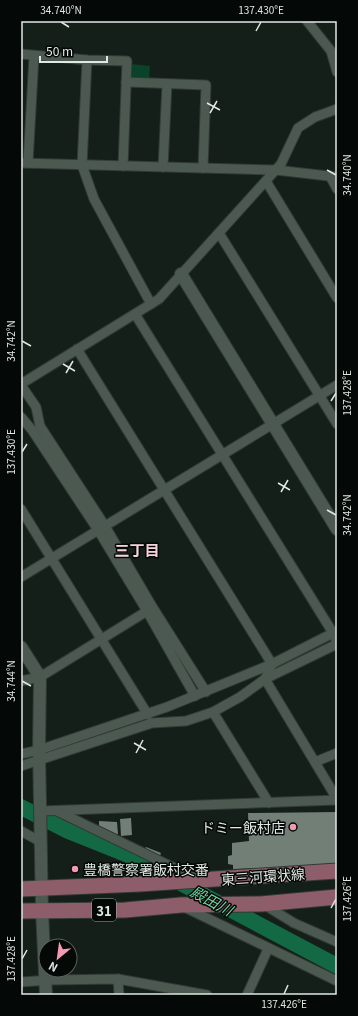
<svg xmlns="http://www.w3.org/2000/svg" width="358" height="1016" font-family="Georgia,'Noto Sans JP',serif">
  <rect width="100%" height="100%" fill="#131f18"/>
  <polygon fill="#0a432a" points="131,64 150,66 149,79 130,78"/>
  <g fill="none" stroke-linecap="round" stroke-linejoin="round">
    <polyline stroke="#136943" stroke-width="16" points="21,807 66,830 126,854 337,966"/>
  </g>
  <g fill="#717f76">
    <polygon points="337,812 337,866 233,869 233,865 228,864 228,856 232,855 232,843 249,841 248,813"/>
    <polygon points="131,818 132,835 121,836 120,819"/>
    <polygon points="99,821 117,822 118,834 107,834 99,831"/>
    <polygon points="146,847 161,853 159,858 144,851"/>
  </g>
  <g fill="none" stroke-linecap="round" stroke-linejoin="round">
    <defs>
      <g id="minor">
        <polyline points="307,21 331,51 337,72"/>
        <polyline points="21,54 87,60 127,61 123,166"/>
        <polyline points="87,60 82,165 94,199 151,304"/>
        <polyline points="126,82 206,85 203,168"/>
        <polyline points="21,163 276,170 337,177"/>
        <polyline points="28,163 34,56"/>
        <polyline points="163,167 167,84"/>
        <polyline points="330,176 337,189"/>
        <polyline points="266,181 337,298"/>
        <polyline points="219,233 337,424"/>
        <polyline points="135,314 333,633 337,643"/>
        <polyline points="77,349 272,664 265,679 337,799"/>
        <polyline points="21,384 159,299 281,164 298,128 315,117 337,109"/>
        <polyline points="21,385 36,407 40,426 105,526 153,608 206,692"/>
        <polyline points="21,417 32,430 98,530 147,611 195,696"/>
        <polyline points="21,509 148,715"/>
        <polyline points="21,577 337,385"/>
        <polyline points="21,681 40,677 152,608"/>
        <polyline points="213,712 269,803"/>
        <polyline points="21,754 39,750 167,707 272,664 337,631"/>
        <polyline points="315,762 337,753"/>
        <polyline points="21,766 152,723 186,721 213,712 240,697 265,679 337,644"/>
        <polyline points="41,811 337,800"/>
        <polyline points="57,811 195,878"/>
        <polyline points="21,831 41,842"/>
        <polyline points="263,904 294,923 337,942"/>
        <polyline points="184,907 337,981"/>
        <polyline points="118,979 119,995"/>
        <polyline points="21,982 50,980 118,979 207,995"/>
        <polyline points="247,995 268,949"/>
      </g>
      <g id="tertiary">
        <polyline points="181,274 337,529"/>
        <polyline points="21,647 40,677 39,750 42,911 46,995"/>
      </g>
      <g id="primary">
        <polyline points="21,889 140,884 337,871"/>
        <polyline points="21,911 125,910 181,905 261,904 337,897"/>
      </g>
    </defs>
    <use href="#minor" stroke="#333a35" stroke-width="11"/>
    <use href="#tertiary" stroke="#333a35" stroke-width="14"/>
    <use href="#primary" stroke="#333a35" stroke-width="17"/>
    <use href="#minor" stroke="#4c5951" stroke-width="9"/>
    <use href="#tertiary" stroke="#4c5951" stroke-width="12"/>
    <use href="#primary" stroke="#8d5e6a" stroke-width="15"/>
  </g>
  <path fill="none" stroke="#e0e8e3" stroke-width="1.5" d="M61 22 69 27M256 31 261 22M207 103 220 110M210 113 217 101M327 170 336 175M22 341 31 346M63 364 75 371M66 373 73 361M331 401 336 393M22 452 27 444M278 483 290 490M281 492 288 480M327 510 336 515M22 681 31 686M134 743 146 750M136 753 143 740M331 908 336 899M22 959 27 950M284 994 288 985"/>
  <g fill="#f29ab0" stroke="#040806" stroke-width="1.5">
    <circle cx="293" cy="827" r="4"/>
    <circle cx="75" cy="869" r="4"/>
  </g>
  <g text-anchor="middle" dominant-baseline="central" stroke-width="3" stroke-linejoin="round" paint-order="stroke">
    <rect fill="#040806" stroke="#9ea5a1" stroke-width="1" x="92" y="899" width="24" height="22" rx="3"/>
    <g font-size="13" font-weight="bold" fill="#e0e8e3">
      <text x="104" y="910">31</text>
    </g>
    <g font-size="14" fill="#e0e8e3" stroke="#040806" text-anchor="end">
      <text x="285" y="827">ドミー飯村店</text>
      <text x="83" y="869" text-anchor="start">豊橋警察署飯村交番</text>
    </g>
    <g font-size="14" fill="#e0e8e3" stroke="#040806">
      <text transform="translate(263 876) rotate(-4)">東三河環状線</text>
    </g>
    <g font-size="15" font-weight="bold" fill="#f6d3db" stroke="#040806">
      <text x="137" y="549">三丁目</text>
    </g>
    <g font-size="15" font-style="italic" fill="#6cd89f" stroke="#040806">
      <text transform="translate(212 900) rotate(28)">殿田川</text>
    </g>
  </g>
  <rect width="358" height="1016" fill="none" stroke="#040806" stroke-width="44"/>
  <g transform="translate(58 958) rotate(209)"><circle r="19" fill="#040806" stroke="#5c625e"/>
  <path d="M0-3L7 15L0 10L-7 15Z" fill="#f29ab0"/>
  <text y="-6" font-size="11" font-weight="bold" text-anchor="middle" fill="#e0e8e3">N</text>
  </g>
  <path d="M40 56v6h67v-6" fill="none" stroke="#e0e8e3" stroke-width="2"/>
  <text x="46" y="56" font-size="12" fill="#e0e8e3" stroke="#040806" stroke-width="3" paint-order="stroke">50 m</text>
  <rect x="22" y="22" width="314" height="972" fill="none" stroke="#e0e8e3" stroke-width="1.5"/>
  <g font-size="10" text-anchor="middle" fill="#e0e8e3">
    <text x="61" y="14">34.740°N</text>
    <text x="261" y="14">137.430°E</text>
    <text transform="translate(347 175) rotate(-90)" y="4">34.740°N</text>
    <text transform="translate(11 341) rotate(-90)" y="4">34.742°N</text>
    <text transform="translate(347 393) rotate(-90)" y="4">137.428°E</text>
    <text transform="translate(11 452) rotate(-90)" y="4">137.430°E</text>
    <text transform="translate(347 515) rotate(-90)" y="4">34.742°N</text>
    <text transform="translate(11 681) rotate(-90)" y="4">34.744°N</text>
    <text transform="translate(347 899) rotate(-90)" y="4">137.426°E</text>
    <text transform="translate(11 959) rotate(-90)" y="4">137.428°E</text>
    <text x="284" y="1008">137.426°E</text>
  </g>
</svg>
